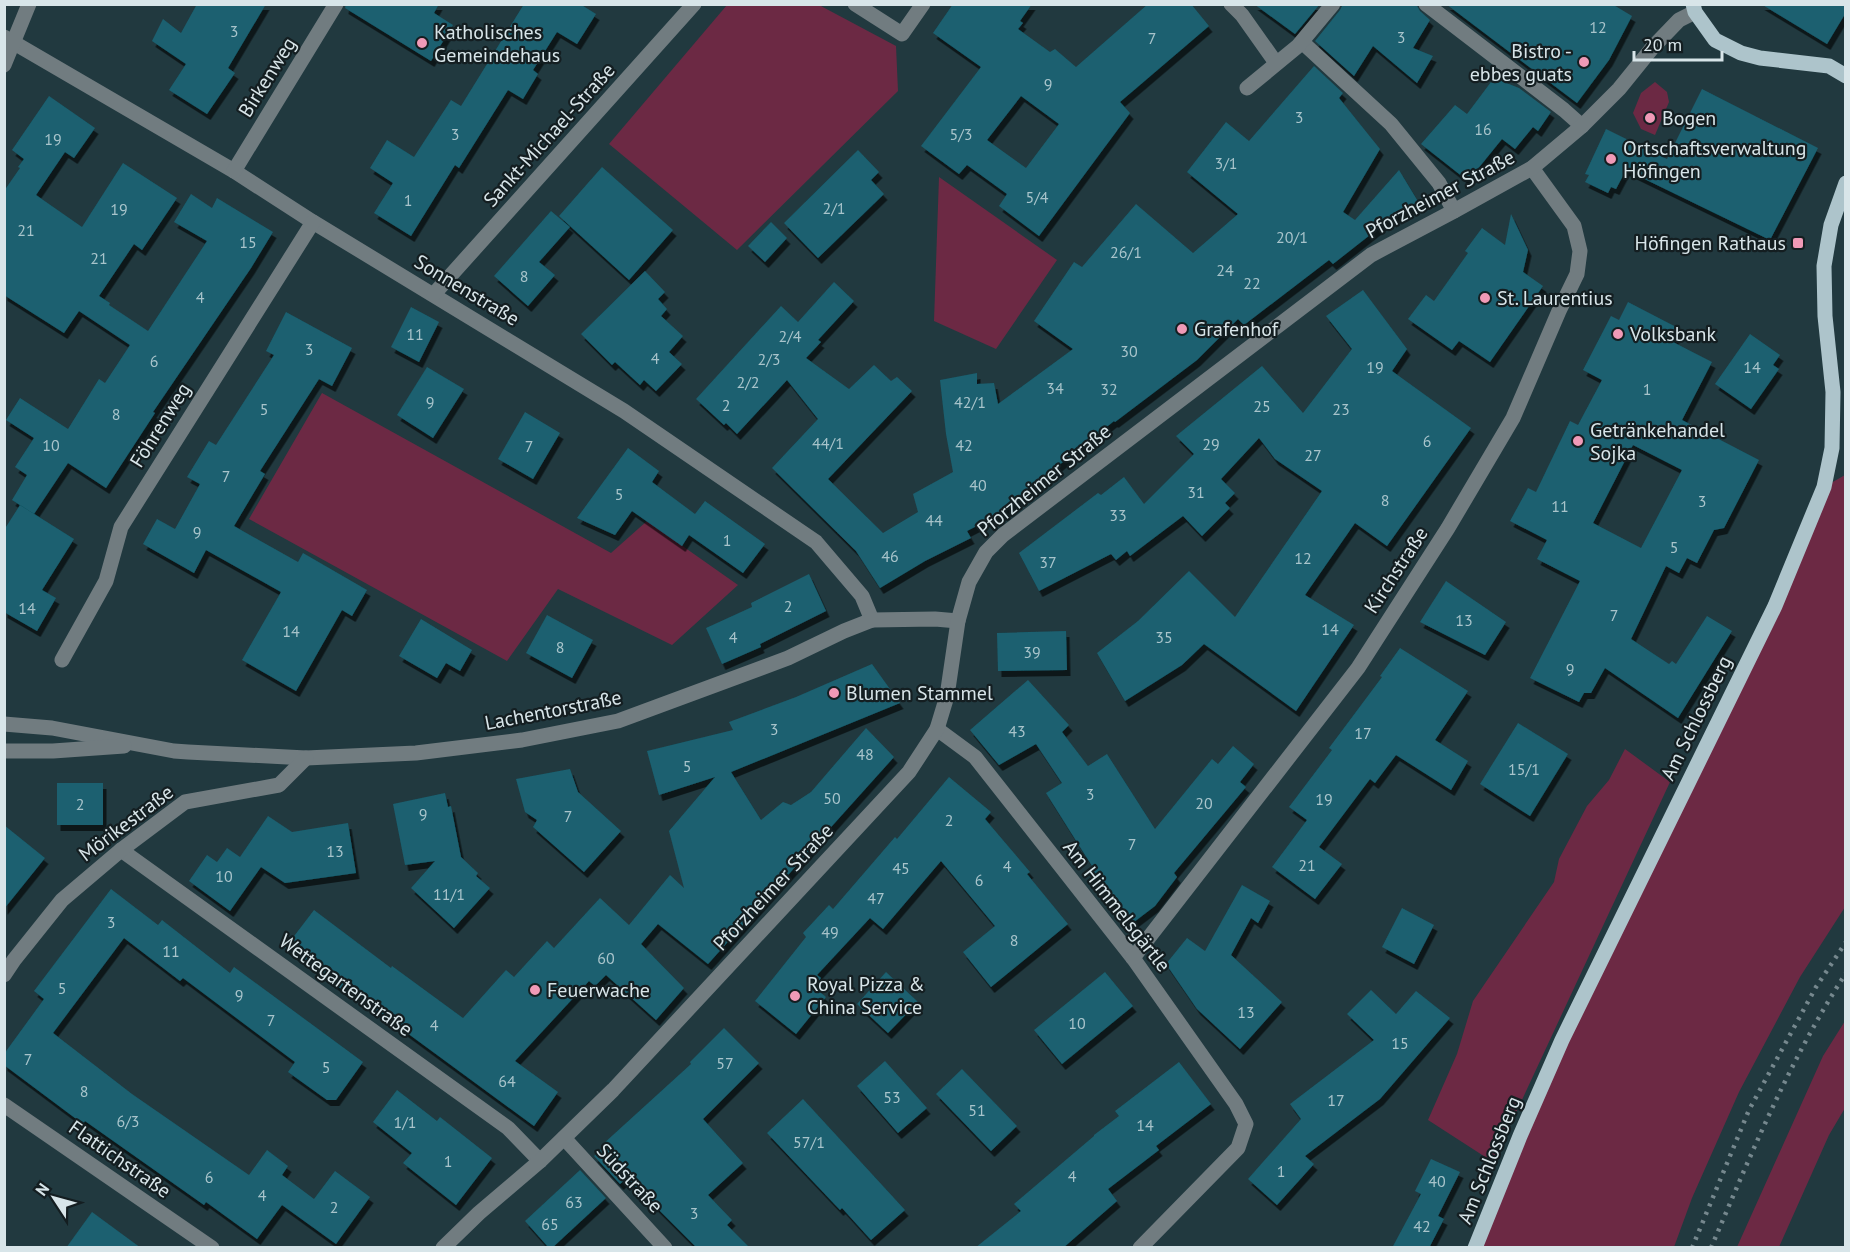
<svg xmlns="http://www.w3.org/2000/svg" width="1850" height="1252" font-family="'PT Sans',sans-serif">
  <defs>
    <filter id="shadow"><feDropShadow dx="3.5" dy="6" stdDeviation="0" flood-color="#0009"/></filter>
  </defs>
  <rect width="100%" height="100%" fill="#21393f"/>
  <g fill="#6c2944">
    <polygon points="727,5 819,5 896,46 898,91 737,250 609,144"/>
    <polygon points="1655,82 1667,92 1669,102 1655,135 1641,129 1633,113 1641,93"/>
    <polygon points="939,177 1057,260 996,349 934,321"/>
    <polygon points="322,393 611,553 647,521 738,585 672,645 558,589 507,661 249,519"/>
    <polygon points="1845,475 1845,907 1800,977 1739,1092 1692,1198 1674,1247 1475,1248 1520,1136 1824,487"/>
    <polygon points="1625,749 1670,782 1493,1162 1428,1120 1457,1054 1473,1001 1554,882 1559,859 1587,806 1609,780"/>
    <polygon points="1845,1021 1845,1108 1829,1135 1779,1247 1737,1247 1823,1056"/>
  </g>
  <g fill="#1a6070" fill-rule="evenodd" filter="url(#shadow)">
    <polygon points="197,4 266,4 228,68 235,73 207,114 169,90 186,64 152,41 163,19 181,33"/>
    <polygon points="346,4 439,4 434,13 453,25 431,61 345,8"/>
    <polygon points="524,4 580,4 596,14 577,44 557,32 533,70 538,74 523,99 508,90 459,168 455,165 411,236 374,213 393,183 370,168 387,140 414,157 451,100 461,106"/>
    <path d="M953 4H1032L1020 21 1023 23 1018 29 1050 52 1055 49 1076 67 1148 4H1191L1209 26 1120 102 1130 113 1039 236 999 206 1007 194 967 165 959 174 921 146 981 67 933 33ZM1021 96 1059 124 1026 168 987 140Z"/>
    <polygon points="1254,4 1320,4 1295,34"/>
    <polygon points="1343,4 1416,4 1420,11 1430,20 1413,48 1433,56 1417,83 1373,46 1354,76 1315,41 1340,10"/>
    <polygon points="1446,4 1612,4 1632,16 1609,60 1577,103"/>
    <polygon points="1761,4 1845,4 1845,14 1827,44"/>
    <polygon points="1314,66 1343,93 1339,98 1380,149 1343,212 1355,220 1399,170 1419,203 1389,220 1333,264 1329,260 1244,325 1238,319 1197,360 1115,422 1114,421 994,517 967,531 971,538 925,561 880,588 856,551 772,468 818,419 787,380 737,434 726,423 724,425 696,399 781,306 798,322 834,282 854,301 818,340 821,342 806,358 849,389 874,365 891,381 897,377 912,391 828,479 883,533 918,512 913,494 953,472 946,434 940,380 977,373 977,384 994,383 998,404 1073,349 1034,321 1074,262 1082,267 1136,204 1193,253 1238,214 1187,172 1226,122 1249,141"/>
    <polygon points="1494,78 1519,88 1551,112 1538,131 1533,127 1515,149 1502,139 1468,181 1421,144 1455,105 1467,114"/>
    <polygon points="1702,89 1818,148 1770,240 1626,170 1616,189 1611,187 1608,193 1585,182 1589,175 1585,174 1606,129 1667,159"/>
    <polygon points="49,96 95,128 74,158 65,152 36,195 82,227 123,163 177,198 142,250 134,244 99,296 110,303 109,305 148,331 207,241 174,222 191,194 212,208 217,198 273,232 251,268 153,412 155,413 106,488 68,463 34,514 12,500 27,475 15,467 34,438 6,420 20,398 68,429 99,379 105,383 130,345 79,311 64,333 4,295 4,191 20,168 18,167 24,159 12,150"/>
    <polygon points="858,150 879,172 871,180 884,194 818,258 784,223"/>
    <polygon points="602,167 673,230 629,280 559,216"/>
    <polygon points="551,211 570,227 539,262 555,275 528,306 494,276"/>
    <polygon points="1511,214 1528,250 1523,272 1543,286 1490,362 1459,341 1452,350 1408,319 1426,295 1434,301 1468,253 1465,251 1482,228 1505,245"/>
    <polygon points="771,222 787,238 765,262 748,246"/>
    <polygon points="645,271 665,292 658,299 667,309 661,316 683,336 669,352 682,364 656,391 644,380 640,385 615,362 612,365 581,334"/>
    <polygon points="1363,290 1407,349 1392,371 1471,428 1387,546 1355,523 1305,595 1354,625 1296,711 1204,644 1182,665 1125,701 1097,653 1138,621 1189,571 1235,617 1322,491 1275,459 1259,438 1221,479 1235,493 1225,503 1230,508 1202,536 1183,516 1130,556 1127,551 1116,560 1111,554 1039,591 1019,553 1098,493 1101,495 1124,477 1144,504 1194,454 1176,436 1262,366 1303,413 1352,349 1326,316"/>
    <path d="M1628 302 1680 329 1673 342 1712 362 1682 420 1759 460 1724 528 1714 530 1697 563 1687 558 1679 573 1666 566 1631 639 1669 664 1672 661 1676 664 1707 616 1732 631 1678 718 1605 668 1591 693H1584L1579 702 1530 678 1580 581 1537 559 1547 540 1510 521 1528 488 1536 492 1570 421 1578 425 1602 380 1583 370 1611 316 1619 320ZM1633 445 1682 470 1641 548 1593 523Z"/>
    <polygon points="411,307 439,322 419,362 391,347"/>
    <polygon points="286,312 352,348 332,386 319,379 260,471 265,474 234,526 298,562 303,553 367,590 352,616 342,610 296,691 242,660 281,592 206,550 194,573 143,544 157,519 175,529 200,484 187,477 209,441 216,445 274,355 266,351"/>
    <polygon points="1750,334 1780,355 1773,365 1779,369 1751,409 1715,384"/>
    <polygon points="427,367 464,389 433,438 397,415"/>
    <polygon points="525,412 560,433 533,479 498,459"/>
    <polygon points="628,448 659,471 652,482 695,514 705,501 765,544 743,573 689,535 682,546 632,511 615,535 577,518"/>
    <polygon points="20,505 74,539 42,590 56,598 37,631 4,612 4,530"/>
    <polygon points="809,574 826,611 760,644 761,647 722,664 706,628 752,607 751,603"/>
    <polygon points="1446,581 1506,622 1485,655 1420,622"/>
    <polygon points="547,615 593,640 572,678 526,653"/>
    <polygon points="421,619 472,650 460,671 446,663 437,678 399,656"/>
    <polygon points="1066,631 1067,670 998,671 997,633"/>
    <polygon points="1400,648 1468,691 1435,740 1468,761 1451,790 1396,755 1375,783 1370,779 1319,847 1342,864 1315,899 1272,867 1307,820 1289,807 1332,750 1329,748 1382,677 1380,676"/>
    <polygon points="872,664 900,703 731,772 761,820 783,802 791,805 811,792 866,728 894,757 708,964 658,924 641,944 684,988 656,1020 606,975 595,986 589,981 515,1061 558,1092 534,1126 350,991 348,994 285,948 314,910 391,968 392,966 463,1018 506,970 514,977 547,941 554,948 600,898 629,925 670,875 684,888 669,831 715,777 659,795 647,751 733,730 729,722 796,697"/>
    <polygon points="1028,680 1069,725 1062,732 1088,766 1107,754 1155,829 1212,759 1218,764 1233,746 1254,764 1240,782 1246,787 1174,873 1177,877 1155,906 1134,922 1090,868 1092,866 1046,793 1062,783 1036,744 999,765 970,730"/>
    <polygon points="1518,723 1568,754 1530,816 1480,784"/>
    <polygon points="570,769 578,792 621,831 584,872 533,827 537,820 525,812 516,779"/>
    <polygon points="949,777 991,812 985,819 1030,872 1027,874 1068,924 991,987 963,952 995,926 941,861 883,929 870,918 817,975 821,978 814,987 826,997 796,1034 755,1001 806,937 803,933 829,905 833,909 895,837 897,839"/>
    <rect x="57" y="783" width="46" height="42"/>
    <polygon points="445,793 448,807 451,806 461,857 478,873 476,876 490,888 454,928 411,888 435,861 405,865 393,804"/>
    <polygon points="268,816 292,832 348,823 356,873 285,883 261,867 230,911 189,881 207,855 217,862 227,848 240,857"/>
    <polygon points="4,825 45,858 4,909"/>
    <polygon points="1242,885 1270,901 1258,923 1251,918 1231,955 1282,1002 1240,1049 1197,1009 1166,964 1187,938 1205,951"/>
    <polygon points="111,889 158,925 162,920 230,973 234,967 363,1062 336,1100 327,1100 288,1072 295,1062 183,978 180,981 124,938 53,1033 132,1094 249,1175 267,1150 288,1166 282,1175 314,1199 335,1171 370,1197 336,1244 282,1205 257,1239 206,1202 204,1205 85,1121 83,1124 4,1065 4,1054 44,999 34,991"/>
    <polygon points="1402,908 1434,925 1414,964 1382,947"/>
    <polygon points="886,972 918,1002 888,1033 857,1004"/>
    <polygon points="1105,972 1133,1006 1062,1064 1034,1030"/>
    <polygon points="1371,990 1396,1014 1416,991 1450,1018 1380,1099 1305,1156 1314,1164 1277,1205 1248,1179 1301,1119 1290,1104 1374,1040 1347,1014"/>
    <polygon points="724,1028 759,1063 703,1119 743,1163 708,1195 732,1220 727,1225 750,1248 697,1248 627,1178 620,1184 594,1156 604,1147 602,1145 691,1064 690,1062"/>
    <polygon points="885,1061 927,1108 898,1133 857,1086"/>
    <polygon points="1179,1062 1211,1104 1156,1146 1159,1150 1108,1189 1117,1201 1063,1248 975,1248 1021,1211 1014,1204 1094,1136 1094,1135 1119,1116 1115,1111"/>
    <polygon points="962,1069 1017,1126 991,1151 936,1094"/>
    <polygon points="397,1090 437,1121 440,1117 492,1158 456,1205 403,1163 412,1153 373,1122"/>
    <polygon points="803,1099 905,1210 871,1240 842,1208 840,1210 767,1133"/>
    <polygon points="1431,1159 1460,1172 1438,1216 1444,1219 1429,1248 1392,1248 1421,1194 1415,1191"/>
    <polygon points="580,1170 606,1198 552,1248 549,1248 525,1221"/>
    <polygon points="92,1212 141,1248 66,1248"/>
  </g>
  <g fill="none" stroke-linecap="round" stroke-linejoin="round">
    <g stroke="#717c80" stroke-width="15">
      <polyline points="855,4 902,34 923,4"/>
      <polyline points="1231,4 1242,15 1276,63"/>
      <polyline points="1426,4 1564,110 1582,126"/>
      <polyline points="4,37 234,171 313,222 624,411 816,542 862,596 872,620"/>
      <polyline points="1302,42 1391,124 1439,183 1454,211"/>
      <polyline points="4,65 29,4"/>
      <polyline points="1247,88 1298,46 1333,4"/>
      <polyline points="234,171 336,4"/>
      <polyline points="434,294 694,4"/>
      <polyline points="62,660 106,581 121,527 313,222"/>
      <polyline points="4,724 52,728 174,751 188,752 306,758 416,753 522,740 618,721 788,658 844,631 872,620 935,619 958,621"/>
      <polyline points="937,729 975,757 1133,958 1236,1104 1246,1124 1238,1148 1140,1248"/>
      <polyline points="4,751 53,751 124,746"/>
      <polyline points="121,850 508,1128 540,1161"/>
      <polyline points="1133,958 1358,668 1448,528 1513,418 1559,311 1577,274 1580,251 1574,226 1532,168"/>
      <polyline points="4,975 14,960 62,900 121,850 185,802 279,785 306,758"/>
      <polyline points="4,1105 212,1248"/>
      <polyline points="564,1138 665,1248"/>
      <polyline points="443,1248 479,1213 540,1161 613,1090 909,772 937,729 947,696 958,621 969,582 986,552 1003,535 1371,255 1454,211 1532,168 1582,126 1619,89 1653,47 1679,20 1695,12"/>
    </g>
    <g stroke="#adc4cb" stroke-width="15">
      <polyline points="1693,4 1695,12 1715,40 1741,53 1760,58 1829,66 1846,76"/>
      <polyline points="1475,1248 1520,1136 1562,1040 1775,606 1824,487 1832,448 1833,392 1825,316 1824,266 1831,225 1846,183"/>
    </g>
    <g stroke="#76888e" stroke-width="4.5" stroke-dasharray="3 6" stroke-linecap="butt">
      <polyline points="1692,1248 1749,1110 1816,987 1846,942"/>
      <path d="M1711 1248C1751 1154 1790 1059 1846 973"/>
    </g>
  </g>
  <g fill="#f09ab7" stroke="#141e21" stroke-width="2">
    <circle cx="422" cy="43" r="6"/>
    <circle cx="1584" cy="62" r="6"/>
    <circle cx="1650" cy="118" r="6"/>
    <circle cx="1611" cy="159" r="6"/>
    <rect x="1792" y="237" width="12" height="12" rx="3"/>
    <circle cx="1485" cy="298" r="6"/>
    <circle cx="1182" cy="329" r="6"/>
    <circle cx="1618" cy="334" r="6"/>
    <circle cx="1578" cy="441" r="6"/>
    <circle cx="834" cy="693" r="6"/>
    <circle cx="535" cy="990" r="6"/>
    <circle cx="795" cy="996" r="6"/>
  </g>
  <g text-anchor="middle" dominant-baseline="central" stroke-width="4.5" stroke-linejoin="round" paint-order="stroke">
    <g font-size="16" fill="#a8c4cb">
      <text x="1598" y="27">12</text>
      <text x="234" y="31">3</text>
      <text x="1401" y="37">3</text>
      <text x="1152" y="38">7</text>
      <text x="1048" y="84">9</text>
      <text x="1299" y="117">3</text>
      <text x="1483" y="129">16</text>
      <text x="455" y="134">3</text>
      <text x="961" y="134">5/3</text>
      <text x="53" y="139">19</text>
      <text x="1226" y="163">3/1</text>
      <text x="1037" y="197">5/4</text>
      <text x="408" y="200">1</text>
      <text x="834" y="208">2/1</text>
      <text x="119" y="209">19</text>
      <text x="26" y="230">21</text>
      <text x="1292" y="237">20/1</text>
      <text x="248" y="242">15</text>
      <text x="1126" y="252">26/1</text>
      <text x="99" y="258">21</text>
      <text x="1225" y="270">24</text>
      <text x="524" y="276">8</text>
      <text x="1252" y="283">22</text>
      <text x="200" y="297">4</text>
      <text x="415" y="334">11</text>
      <text x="790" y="336">2/4</text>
      <text x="309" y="349">3</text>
      <text x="1129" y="351">30</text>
      <text x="655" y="358">4</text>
      <text x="769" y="359">2/3</text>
      <text x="154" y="361">6</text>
      <text x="1375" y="367">19</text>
      <text x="1752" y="367">14</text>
      <text x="748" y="382">2/2</text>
      <text x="1055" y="388">34</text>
      <text x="1109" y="389">32</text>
      <text x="1647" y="389">1</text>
      <text x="430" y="402">9</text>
      <text x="970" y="402">42/1</text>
      <text x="726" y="405">2</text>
      <text x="1262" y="406">25</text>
      <text x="264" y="409">5</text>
      <text x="1341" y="409">23</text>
      <text x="116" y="414">8</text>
      <text x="1427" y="441">6</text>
      <text x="828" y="443">44/1</text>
      <text x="1211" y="444">29</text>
      <text x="51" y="445">10</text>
      <text x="964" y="445">42</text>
      <text x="529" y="446">7</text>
      <text x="1313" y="455">27</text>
      <text x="226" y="476">7</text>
      <text x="978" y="485">40</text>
      <text x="1196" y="492">31</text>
      <text x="619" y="494">5</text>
      <text x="1385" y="500">8</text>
      <text x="1702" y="501">3</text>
      <text x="1560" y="506">11</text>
      <text x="1118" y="515">33</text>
      <text x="934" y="520">44</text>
      <text x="197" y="532">9</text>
      <text x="727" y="540">1</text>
      <text x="1674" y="547">5</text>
      <text x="890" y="556">46</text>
      <text x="1303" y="558">12</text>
      <text x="1048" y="562">37</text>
      <text x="788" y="606">2</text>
      <text x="27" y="608">14</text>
      <text x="1614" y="615">7</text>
      <text x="1464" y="620">13</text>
      <text x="1330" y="629">14</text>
      <text x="291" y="631">14</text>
      <text x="733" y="637">4</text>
      <text x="1164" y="637">35</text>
      <text x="560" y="647">8</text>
      <text x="1032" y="652">39</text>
      <text x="1570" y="669">9</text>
      <text x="774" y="729">3</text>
      <text x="1017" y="731">43</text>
      <text x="1363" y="733">17</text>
      <text x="865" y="754">48</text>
      <text x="687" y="766">5</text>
      <text x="1524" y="769">15/1</text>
      <text x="1090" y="794">3</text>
      <text x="832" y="798">50</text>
      <text x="1324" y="799">19</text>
      <text x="1204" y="803">20</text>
      <text x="80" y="804">2</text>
      <text x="423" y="814">9</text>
      <text x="568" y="816">7</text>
      <text x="949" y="820">2</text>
      <text x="1132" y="844">7</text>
      <text x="335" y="851">13</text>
      <text x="1307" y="865">21</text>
      <text x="1007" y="866">4</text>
      <text x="901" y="868">45</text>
      <text x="224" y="876">10</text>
      <text x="979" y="880">6</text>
      <text x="449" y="894">11/1</text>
      <text x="876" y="898">47</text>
      <text x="111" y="922">3</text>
      <text x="830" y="932">49</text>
      <text x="1014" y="940">8</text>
      <text x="171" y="951">11</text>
      <text x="606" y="958">60</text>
      <text x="62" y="988">5</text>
      <text x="239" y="995">9</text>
      <text x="1246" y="1012">13</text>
      <text x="271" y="1020">7</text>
      <text x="1077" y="1023">10</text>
      <text x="434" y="1025">4</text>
      <text x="1400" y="1043">15</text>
      <text x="28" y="1059">7</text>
      <text x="725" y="1063">57</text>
      <text x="326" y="1067">5</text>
      <text x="507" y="1081">64</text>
      <text x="84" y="1091">8</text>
      <text x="892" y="1097">53</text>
      <text x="1336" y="1100">17</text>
      <text x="977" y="1110">51</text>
      <text x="128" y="1121">6/3</text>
      <text x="405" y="1122">1/1</text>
      <text x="1145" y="1125">14</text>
      <text x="809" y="1142">57/1</text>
      <text x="448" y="1161">1</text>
      <text x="1281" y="1171">1</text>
      <text x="1072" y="1176">4</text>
      <text x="209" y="1177">6</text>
      <text x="1437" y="1181">40</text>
      <text x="262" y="1195">4</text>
      <text x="574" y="1202">63</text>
      <text x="334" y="1207">2</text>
      <text x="694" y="1213">3</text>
      <text x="550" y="1224">65</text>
      <text x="1422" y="1226">42</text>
    </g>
    <g font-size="20" fill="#d8e5e9" stroke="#141e21" text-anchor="start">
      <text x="434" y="32">Katholisches<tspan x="434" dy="23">Gemeindehaus</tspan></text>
      <text x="1572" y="51" text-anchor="end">Bistro -<tspan x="1572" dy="23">ebbes guats</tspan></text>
      <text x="1662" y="118">Bogen</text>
      <text x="1623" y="148">Ortschaftsverwaltung<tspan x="1623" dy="23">Höfingen</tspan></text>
      <text x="1786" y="243" text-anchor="end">Höfingen Rathaus</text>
      <text x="1497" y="298">St. Laurentius</text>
      <text x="1194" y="329">Grafenhof</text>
      <text x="1630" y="334">Volksbank</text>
      <text x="1590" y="430">Getränkehandel<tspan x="1590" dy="23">Sojka</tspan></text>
      <text x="846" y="693">Blumen Stammel</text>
      <text x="807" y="984">Royal Pizza &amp;<tspan x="807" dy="23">China Service</tspan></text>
      <text x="547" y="990">Feuerwache</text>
    </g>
    <g font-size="20" fill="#d8e5e9" stroke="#141e21">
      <text transform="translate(267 77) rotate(-58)">Birkenweg</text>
      <text transform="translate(549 135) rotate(-48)">Sankt-Michael-Straße</text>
      <text transform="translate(1440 194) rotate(-28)">Pforzheimer Straße</text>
      <text transform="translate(467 290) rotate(31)">Sonnenstraße</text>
      <text transform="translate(160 425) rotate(-58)">Föhrenweg</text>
      <text transform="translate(1044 480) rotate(-39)">Pforzheimer Straße</text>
      <text transform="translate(1396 570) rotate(-57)">Kirchstraße</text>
      <text transform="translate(553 710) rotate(-11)">Lachentorstraße</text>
      <text transform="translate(1696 718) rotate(-64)">Am Schlossberg</text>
      <text transform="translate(126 823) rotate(-37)">Mörikestraße</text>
      <text transform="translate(773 887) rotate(-47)">Pforzheimer Straße</text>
      <text transform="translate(1117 906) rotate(52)">Am Himmelsgärtle</text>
      <text transform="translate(346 985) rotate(36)">Wettegartenstraße</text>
      <text transform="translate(120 1159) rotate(35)">Flattichstraße</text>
      <text transform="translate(1489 1160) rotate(-68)">Am Schlossberg</text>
      <text transform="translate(630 1178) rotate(47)">Südstraße</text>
    </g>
  </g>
  <rect width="1850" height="1252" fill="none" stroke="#d8e5e9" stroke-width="12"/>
  <g transform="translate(54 1198) rotate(306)" stroke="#141e21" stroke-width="4.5" paint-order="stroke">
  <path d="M0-4.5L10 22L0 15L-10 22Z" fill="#d8e5e9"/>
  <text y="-9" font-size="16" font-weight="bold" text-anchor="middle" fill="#d8e5e9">N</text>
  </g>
  <path d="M1634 51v9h88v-9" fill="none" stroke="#d8e5e9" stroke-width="3"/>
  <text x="1643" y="51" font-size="18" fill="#d8e5e9" stroke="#141e21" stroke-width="4.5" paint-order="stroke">20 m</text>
</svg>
